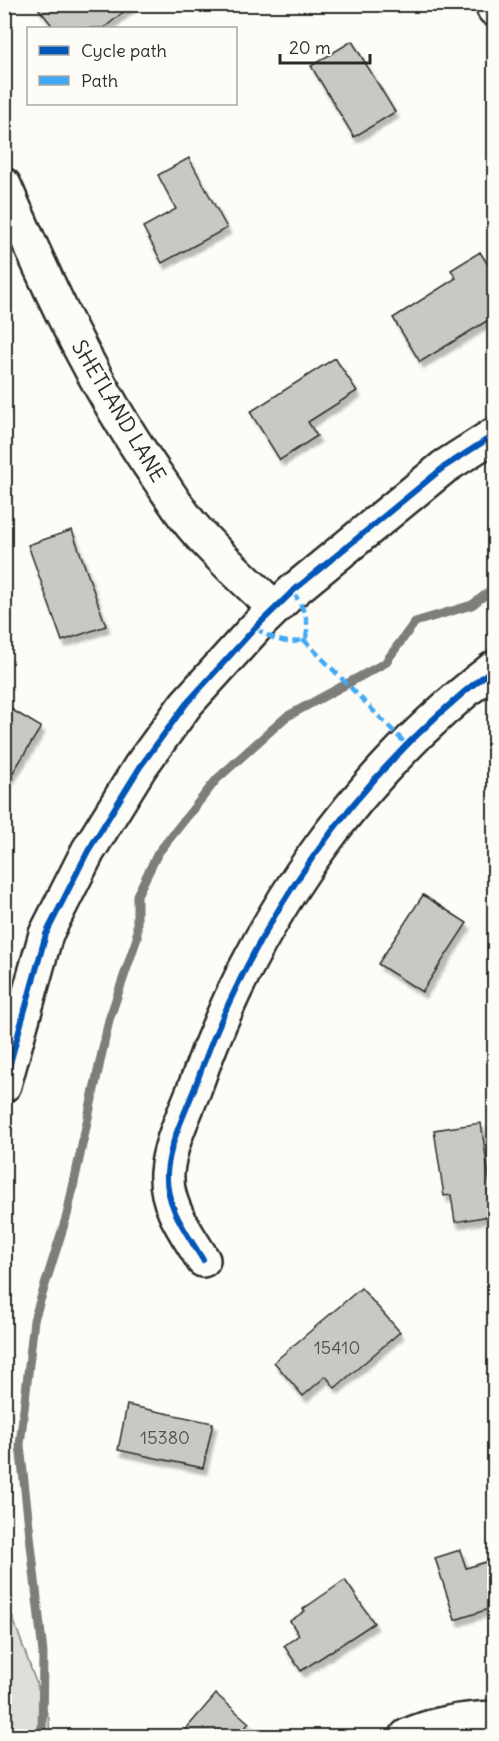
<svg xmlns="http://www.w3.org/2000/svg" width="499" height="1741" font-family="Delius,sans-serif">
  <defs>
    <filter id="shadow"><feDropShadow dx="3.5" dy="6" stdDeviation="1.5" flood-color="#0004"/></filter>
  </defs>
  <rect width="100%" height="100%" fill="#fdfcf7"/>
  <filter id="ink" filterUnits="userSpaceOnUse"><feTurbulence type="fractalNoise" baseFrequency=".0167" numOctaves="2"/><feDisplacementMap in="SourceGraphic" scale="12" xChannelSelector="R" yChannelSelector="G"/><feConvolveMatrix kernelMatrix="1 2 1 2 8 2 1 2 1" color-interpolation-filters="sRGB"/></filter>
  <g filter="url(#ink)">
    <polygon fill="#dfdeda" stroke="#858482" stroke-width="1.5" points="5,1596 49,1719 50,1736 5,1736"/>
    <g fill="none" stroke-linecap="round" stroke-linejoin="round">
      <polyline stroke="#7e7d7b" stroke-width="9" points="42,1736 43,1653 20,1445 34,1320 67,1215 109,1020 137,938 137,895 158,853 217,779 286,717 385,663 415,622 472,605 494,588"/>
    </g>
    <g fill="#c9c8c4" stroke="#2b2b2b" stroke-width="1.5" filter="url(#shadow)">
      <polygon points="35,4 133,4 104,28 54,28"/>
      <polygon points="352,41 395,112 354,137 311,66"/>
      <polygon points="189,158 227,228 162,263 143,227 176,209 158,175"/>
      <polygon points="480,252 495,276 495,316 420,362 393,318 456,278 451,270"/>
      <polygon points="335,358 357,391 308,422 317,436 280,460 250,412"/>
      <polygon points="72,530 106,626 62,641 28,545"/>
      <polygon points="4,705 41,727 4,787"/>
      <polygon points="423,895 467,923 422,992 378,964"/>
      <polygon points="481,1123 490,1184 495,1183 495,1215 455,1222 451,1195 444,1196 434,1130"/>
      <polygon points="361,1288 400,1332 335,1388 326,1376 303,1396 274,1362"/>
      <polygon points="127,1405 213,1423 203,1468 118,1450"/>
      <polygon points="460,1550 466,1568 495,1559 495,1607 455,1620 435,1558"/>
      <polygon points="345,1580 374,1623 301,1671 284,1646 299,1635 290,1621 305,1611 303,1609"/>
      <polygon points="216,1694 249,1723 237,1737 179,1737"/>
    </g>
    <g fill="none" stroke-linecap="round" stroke-linejoin="round">
      <defs>
        <g id="street">
          <path d="M4 185C47 285 92 382 154 472 167 490 179 511 194 528 219 557 247 582 275 608"/>
          <polyline points="4,1085 46,934 88,851 140,767 186,704 255,628 293,591 444,467 494,435"/>
          <path d="M203 1260C187 1233 165 1206 167 1173 169 1144 185 1113 195 1087 253 921 355 775 494 668"/>
          <path d="M407 1736C435 1723 464 1719 494 1718"/>
        </g>
        <polyline id="secondary" points="492,4 494,9"/>
      </defs>
      <use href="#street" stroke="#2b2b2b" stroke-width="38"/>
      <use href="#secondary" stroke="#2b2b2b" stroke-width="38"/>
      <use href="#street" stroke="#fdfcf7" stroke-width="33"/>
      <use href="#secondary" stroke="#fdfcf7" stroke-width="33"/>
      <g stroke="#3fa9f5" stroke-width="4.5" stroke-dasharray="9 4.5" stroke-linecap="butt">
        <path d="M255 628C270 637 289 649 306 637 311 619 301 606 293 591"/>
        <polyline points="303,639 407,745"/>
      </g>
      <defs>
        <g id="cycleway">
          <polyline points="4,1085 46,934 88,851 140,767 186,704 255,628 293,591 444,467 494,435"/>
          <path d="M203 1260C187 1233 165 1206 167 1173 169 1144 185 1113 195 1087 253 921 355 775 494 668"/>
        </g>
      </defs>
      <use href="#cycleway" stroke="#fdfcf7" stroke-width="10"/>
      <use href="#cycleway" stroke="#0057b8" stroke-width="6"/>
    </g>
  </g>
  <g text-anchor="middle" dominant-baseline="central" stroke-width="4.5" stroke-linejoin="round" paint-order="stroke">
    <g font-size="18" fill="#525251">
      <text x="337" y="1347">15410</text>
      <text x="165" y="1437">15380</text>
    </g>
    <g font-size="21" fill="#2b2b2b" stroke="#fdfcf7">
      <text transform="translate(119 411) rotate(59)">SHETLAND LANE</text>
    </g>
  </g>
  <rect width="499" height="1741" fill="none" stroke="#fdfcf7" stroke-width="24"/>
  <rect x="12" y="12" width="475" height="1717" fill="none" stroke="#2b2b2b" stroke-width="2" filter="url(#ink)"/>
  <rect x="27" y="27" width="210" height="78" fill="#fdfcf7" stroke="#a9a8a5" stroke-width="1.5"/>
  <rect x="39" y="46" width="30" height="9" fill="#0057b8" stroke="#a9a8a5" stroke-width="1.5"/>
  <text x="81" y="57" font-size="18" fill="#2b2b2b">Cycle path</text>
  <rect x="39" y="76" width="30" height="9" fill="#3fa9f5" stroke="#a9a8a5" stroke-width="1.5"/>
  <text x="81" y="87" font-size="18" fill="#2b2b2b">Path</text>
  <path d="M280 54v9h90v-9" fill="none" stroke="#2b2b2b" stroke-width="3"/>
  <text x="289" y="54" font-size="18" fill="#2b2b2b" stroke="#fdfcf7" stroke-width="4.5" paint-order="stroke">20 m</text>
</svg>
